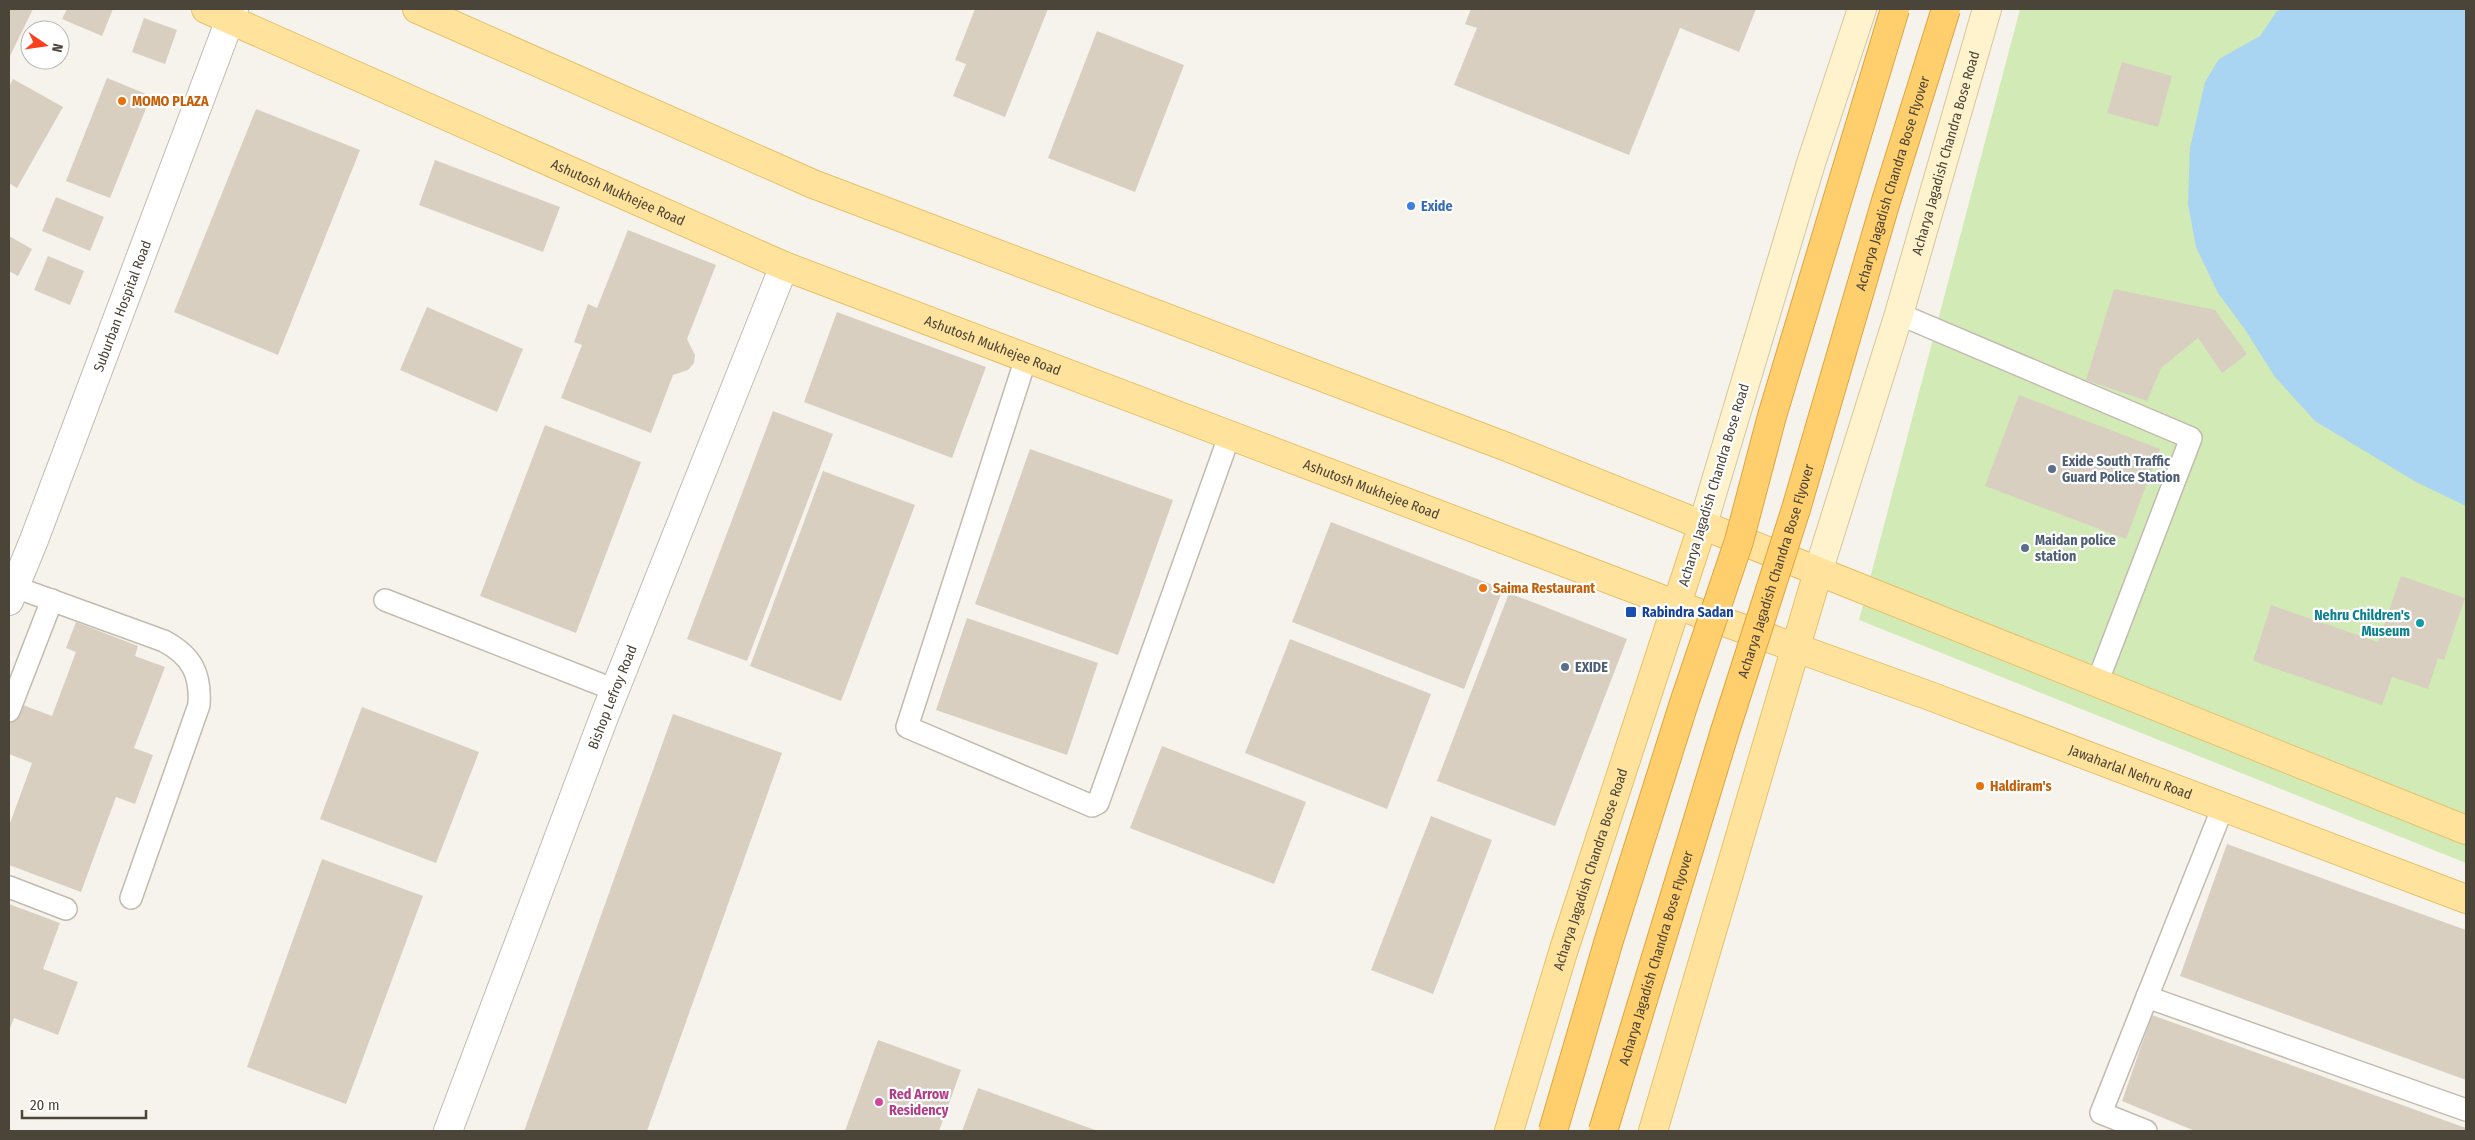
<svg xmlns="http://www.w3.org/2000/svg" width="2475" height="1140" font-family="'Fira Sans Condensed',sans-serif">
  <rect width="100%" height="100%" fill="#f6f3ec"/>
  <polygon fill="#d2eab5" points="2020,9 2466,9 2466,863 1859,620"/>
  <polygon fill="#a9d4f2" points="2283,9 2466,9 2466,506 2416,482 2315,421 2275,377 2244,328 2218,293 2196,247 2188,204 2190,148 2205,82 2219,59 2260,36 2277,11"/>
  <g fill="#d8cfc1">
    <polygon points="9,9 33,9 9,58"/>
    <polygon points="67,9 113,9 102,36 62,19"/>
    <polygon points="975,9 1048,9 1005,117 953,96 966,64 955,60"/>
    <polygon points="1471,9 1756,9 1739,52 1680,28 1629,155 1454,85 1477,28 1465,24"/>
    <polygon points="144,18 177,30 165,64 132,52"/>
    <polygon points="1097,31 1184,65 1135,192 1048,158"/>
    <polygon points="2122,62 2172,76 2158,127 2107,113"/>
    <polygon points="107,78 151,96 110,198 66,181"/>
    <polygon points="13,79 63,107 17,188 9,183 9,87"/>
    <polygon points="256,109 360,150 278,355 174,312"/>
    <polygon points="435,160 560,207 543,252 419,205"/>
    <polygon points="56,197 104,217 90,251 42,231"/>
    <polygon points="628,230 716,265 687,339 695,355 694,363 688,370 673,375 651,433 561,398 582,345 574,342 588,304 597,308"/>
    <polygon points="9,236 32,249 18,276 9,271"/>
    <polygon points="48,256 84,271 70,305 34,290"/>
    <polygon points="2114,289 2215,310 2247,354 2222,373 2198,338 2161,368 2147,401 2086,380"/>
    <polygon points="427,307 523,349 497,412 400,370"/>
    <polygon points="837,312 986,367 952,458 804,402"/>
    <polygon points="2019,395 2160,449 2126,539 1985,486"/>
    <polygon points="773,411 833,434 747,661 687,639"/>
    <polygon points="545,425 641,462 576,633 480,596"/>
    <polygon points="1030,449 1173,500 1118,655 975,604"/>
    <polygon points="823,471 915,505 841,701 750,666"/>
    <polygon points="1331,522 1503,589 1464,689 1292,622"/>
    <polygon points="2401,576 2465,598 2444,660 2438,658 2428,689 2392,677 2382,705 2253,661 2271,605 2378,642"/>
    <polygon points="1509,593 1627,639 1555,826 1437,781"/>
    <polygon points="967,618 1098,663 1067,755 936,710"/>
    <polygon points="76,622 138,646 135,656 165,667 134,748 153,755 135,804 116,797 81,892 9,865 9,826 32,763 9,754 9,720 15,702 52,716 76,652 66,648"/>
    <polygon points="1290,639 1431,694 1387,809 1245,753"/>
    <polygon points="362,707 479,752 436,863 320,819"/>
    <polygon points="673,714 782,753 647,1131 524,1131"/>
    <polygon points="1162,746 1306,802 1274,884 1130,828"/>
    <polygon points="1431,816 1492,840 1433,994 1371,970"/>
    <polygon points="2227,844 2466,930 2466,1080 2180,976"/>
    <polygon points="322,859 423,896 346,1104 247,1067"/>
    <polygon points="9,904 60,923 43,969 78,982 58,1035 14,1018 9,1031"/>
    <polygon points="2152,1015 2466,1128 2466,1131 2195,1131 2122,1101"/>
    <polygon points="878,1040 961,1070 939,1131 845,1131"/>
    <polygon points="978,1088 1098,1131 962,1131"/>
  </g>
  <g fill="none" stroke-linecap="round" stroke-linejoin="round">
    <defs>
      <g id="service">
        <polyline points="1899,314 2191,438 2097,683"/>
        <polyline points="1026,358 907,727 1092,806 1098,803 1230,434"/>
        <path d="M15 587 164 641C192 656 201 674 199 705L131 898"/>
        <polyline points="385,600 615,690"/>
        <polyline points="9,711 52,600"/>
        <polyline points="2223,807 2147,997 2466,1110"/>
        <polyline points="9,887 66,909"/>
        <polyline points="2146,1131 2101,1113 2147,997"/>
      </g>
      <g id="minor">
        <path id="s1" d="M9 601 34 540 234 9"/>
        <path id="s2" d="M448 1131 604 717 784 266"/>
      </g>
      <g id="secondary">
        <polyline points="1703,524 1811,163 1862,9"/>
        <path id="s3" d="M1818 572 1899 314 1987 9"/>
      </g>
      <g id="primary">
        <path id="s4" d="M206 9 784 266 1677 605 1930 696 2466 899"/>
        <polyline points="417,9 813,184 1507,447 2466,830"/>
        <path id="s5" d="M1509 1131 1564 949 1703 524"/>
        <polyline points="1653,1131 1818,572"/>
      </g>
    </defs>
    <use href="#service" stroke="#c2bbae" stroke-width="24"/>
    <use href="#minor" stroke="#c2bbae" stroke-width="30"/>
    <use href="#secondary" stroke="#d6c79b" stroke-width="30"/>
    <use href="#primary" stroke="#e6c16a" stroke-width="30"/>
    <use href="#service" stroke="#fff" stroke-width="21"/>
    <use href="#minor" stroke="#fff" stroke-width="28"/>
    <use href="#secondary" stroke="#fff3cd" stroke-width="28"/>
    <use href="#primary" stroke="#ffe39c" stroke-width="28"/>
    <defs>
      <g id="motorway-bridge">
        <polyline points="1553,1131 1609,940 1684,703 1739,541 1772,416 1895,9"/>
        <path id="s6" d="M1603 1131 1725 731 1796 509 1886 201 1946 9"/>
      </g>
    </defs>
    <use href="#motorway-bridge" stroke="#e0a43c" stroke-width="30" stroke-linecap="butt"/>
    <use href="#motorway-bridge" stroke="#ffcf6e" stroke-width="28"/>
  </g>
  <g fill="#e8710a" stroke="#fff" stroke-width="2">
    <circle cx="122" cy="101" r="5"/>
    <circle cx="1483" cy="588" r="5"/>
    <circle cx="1980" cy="786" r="5"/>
  </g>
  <circle fill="#3f7fe0" stroke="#fff" stroke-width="2" cx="1411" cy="206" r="5"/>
  <g fill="#5c6f8a" stroke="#fff" stroke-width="2">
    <circle cx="2052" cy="469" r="5"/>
    <circle cx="2025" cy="548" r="5"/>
    <circle cx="1565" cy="667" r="5"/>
  </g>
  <rect fill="#1a4fb4" stroke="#fff" stroke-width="2" x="1625" y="606" width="12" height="12" rx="2.5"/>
  <circle fill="#0f9aa8" stroke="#fff" stroke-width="2" cx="2420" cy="623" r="5"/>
  <circle fill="#d1479c" stroke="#fff" stroke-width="2" cx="879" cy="1102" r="5"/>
  <g text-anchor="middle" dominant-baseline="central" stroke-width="4.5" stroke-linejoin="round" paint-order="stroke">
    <g font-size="14" font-weight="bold" fill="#c56008" stroke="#fff" text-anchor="start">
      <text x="132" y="101">MOMO PLAZA</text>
      <text x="1493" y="588">Saima Restaurant</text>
      <text x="1990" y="786">Haldiram's</text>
    </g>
    <g font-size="14" fill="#4b4439" stroke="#fff">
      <text stroke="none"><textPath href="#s3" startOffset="438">Acharya Jagadish Chandra Bose Road</textPath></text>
      <text stroke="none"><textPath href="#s6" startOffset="991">Acharya Jagadish Chandra Bose Flyover</textPath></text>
      <text stroke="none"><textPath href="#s4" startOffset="451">Ashutosh Mukhejee Road</textPath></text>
      <text stroke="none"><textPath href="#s1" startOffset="316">Suburban Hospital Road</textPath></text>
      <text stroke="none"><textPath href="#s4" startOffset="856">Ashutosh Mukhejee Road</textPath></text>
      <text transform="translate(1714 485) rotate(-73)">Acharya Jagadish Chandra Bose Road</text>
      <text stroke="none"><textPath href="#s4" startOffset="1261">Ashutosh Mukhejee Road</textPath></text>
      <text stroke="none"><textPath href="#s6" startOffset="586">Acharya Jagadish Chandra Bose Flyover</textPath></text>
      <text stroke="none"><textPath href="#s2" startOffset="464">Bishop Lefroy Road</textPath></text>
      <text stroke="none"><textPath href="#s4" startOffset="2071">Jawaharlal Nehru Road</textPath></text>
      <text stroke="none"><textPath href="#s5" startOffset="274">Acharya Jagadish Chandra Bose Road</textPath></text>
      <text stroke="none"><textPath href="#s6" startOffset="181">Acharya Jagadish Chandra Bose Flyover</textPath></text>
    </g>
    <g font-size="14" font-weight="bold" fill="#366cbe" stroke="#fff" text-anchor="start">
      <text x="1421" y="206">Exide</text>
    </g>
    <g font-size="14" font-weight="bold" fill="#4e5e75" stroke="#fff" text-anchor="start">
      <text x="2062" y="461">Exide South Traffic<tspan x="2062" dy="16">Guard Police Station</tspan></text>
      <text x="2035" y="540">Maidan police<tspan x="2035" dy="16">station</tspan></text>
      <text x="1575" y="667">EXIDE</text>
    </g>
    <g font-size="14" font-weight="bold" fill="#164399" stroke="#fff" text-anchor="start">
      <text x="1642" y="612">Rabindra Sadan</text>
    </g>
    <g font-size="14" font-weight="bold" fill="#0d838f" stroke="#fff" text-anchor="end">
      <text x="2410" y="615">Nehru Children's<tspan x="2410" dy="16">Museum</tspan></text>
    </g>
    <g font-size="14" font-weight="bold" fill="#b23c85" stroke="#fff" text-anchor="start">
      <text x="889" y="1094">Red Arrow<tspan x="889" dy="16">Residency</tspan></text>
    </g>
  </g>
  <rect width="2475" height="1140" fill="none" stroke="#4b4439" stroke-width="20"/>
  <g transform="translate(45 45) rotate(103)"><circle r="24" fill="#ffffff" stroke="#b7b4b0"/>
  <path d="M0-4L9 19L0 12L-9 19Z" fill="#fc3f1d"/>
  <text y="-8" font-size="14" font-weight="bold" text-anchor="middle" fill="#4b4439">N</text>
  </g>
  <path d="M22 1110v8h124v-8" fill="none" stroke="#4b4439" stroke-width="2.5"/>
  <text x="30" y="1110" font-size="15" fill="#4b4439" stroke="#ffffff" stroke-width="4" paint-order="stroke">20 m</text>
</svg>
